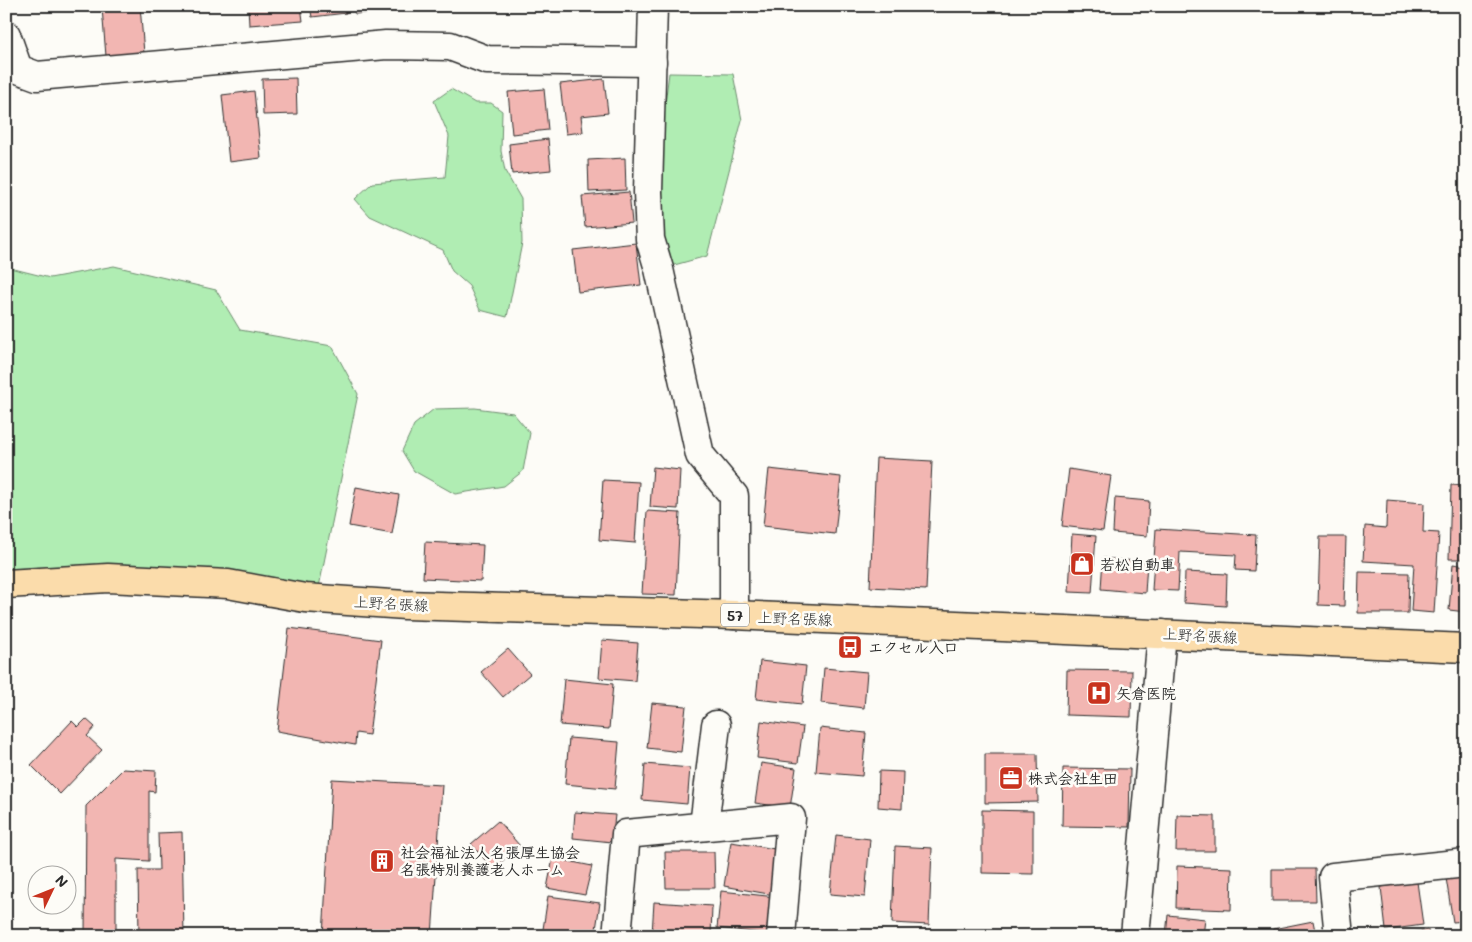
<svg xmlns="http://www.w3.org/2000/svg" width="1472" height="942" font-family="Mali,'Klee One',sans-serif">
  <rect width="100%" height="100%" fill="#fdfcf7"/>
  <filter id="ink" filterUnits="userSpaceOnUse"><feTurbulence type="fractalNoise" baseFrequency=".02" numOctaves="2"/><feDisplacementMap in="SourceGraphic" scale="10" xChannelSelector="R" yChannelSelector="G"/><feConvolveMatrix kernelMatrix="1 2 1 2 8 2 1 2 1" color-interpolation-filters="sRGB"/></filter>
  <g filter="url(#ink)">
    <g fill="#b0edb3" stroke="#6e8c6f">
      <polygon points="669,73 733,74 742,120 707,256 667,267 654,189"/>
      <polygon points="451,89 475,103 491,103 502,111 501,151 505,171 521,199 522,243 507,317 480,310 469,286 452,271 443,250 370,216 355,199 372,183 445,177 449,136 434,101"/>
      <polygon points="114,266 216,290 240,330 332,346 358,394 318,592 155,570 57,567 6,569 6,267 50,278"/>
      <polygon points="475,408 513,413 530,433 523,471 504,486 455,494 414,471 402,451 414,425 434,409"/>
    </g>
    <g fill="#f2b6b2" stroke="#2b2b2b">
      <polygon points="125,6 140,6 144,53 106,56 102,8"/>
      <polygon points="248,6 301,6 303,21 249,25"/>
      <polygon points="310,6 346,6 346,13 312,17"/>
      <polygon points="354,6 395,6 396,10 355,14"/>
      <polygon points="296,78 297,114 263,115 262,79"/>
      <polygon points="604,79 608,113 581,116 583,132 566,134 560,84"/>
      <polygon points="544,89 548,130 512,134 508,92"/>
      <polygon points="254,91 261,158 229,162 222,95"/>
      <polygon points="548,139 551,170 512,174 509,144"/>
      <polygon points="625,158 626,190 589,192 588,160"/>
      <polygon points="629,192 632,223 585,227 582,196"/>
      <polygon points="636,243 641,285 578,292 573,250"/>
      <polygon points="876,458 932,461 926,590 870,587"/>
      <polygon points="653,467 680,470 678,509 650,507"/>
      <polygon points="769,469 841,477 835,534 763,526"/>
      <polygon points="1069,469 1111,476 1103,531 1062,526"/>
      <polygon points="603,480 639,482 635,543 599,540"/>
      <polygon points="1451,485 1466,486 1465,559 1449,559"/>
      <polygon points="356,487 399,495 392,534 349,526"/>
      <polygon points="1115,498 1149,501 1147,536 1113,533"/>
      <polygon points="1387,500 1424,503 1423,532 1439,533 1434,613 1411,611 1414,564 1363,561 1365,526 1386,528"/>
      <polygon points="647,511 680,513 676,595 642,594"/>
      <polygon points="1156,529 1256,535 1254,571 1235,570 1236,555 1180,552 1178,591 1152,590"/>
      <polygon points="1072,534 1096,536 1092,593 1069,592"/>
      <polygon points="1320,537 1346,537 1344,606 1318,605"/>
      <polygon points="425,542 483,545 481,581 423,578"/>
      <polygon points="1103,558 1147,562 1145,593 1101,589"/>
      <polygon points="1453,564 1466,566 1466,612 1449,610"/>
      <polygon points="1185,572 1227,574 1226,606 1184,603"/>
      <polygon points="1359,572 1409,573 1408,613 1358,613"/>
      <polygon points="289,628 381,640 369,735 356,733 355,745 277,731"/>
      <polygon points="602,640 638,643 635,681 599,678"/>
      <polygon points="508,649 530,674 503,697 481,672"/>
      <polygon points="760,661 806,666 802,704 756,699"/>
      <polygon points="824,668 867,672 864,708 821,703"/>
      <polygon points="1067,670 1132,671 1131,717 1066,715"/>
      <polygon points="564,679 613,684 609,729 560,725"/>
      <polygon points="652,703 686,706 681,752 647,748"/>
      <polygon points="86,719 95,727 87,736 102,750 60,794 31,765 72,721 78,727"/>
      <polygon points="761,721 803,727 798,763 757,758"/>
      <polygon points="820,728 866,733 862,776 816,772"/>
      <polygon points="569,738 619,742 615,789 565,784"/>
      <polygon points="985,754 1037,754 1038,802 985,803"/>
      <polygon points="761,763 796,768 790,808 755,803"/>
      <polygon points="645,764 690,768 687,804 642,800"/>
      <polygon points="1063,768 1130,769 1129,827 1062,826"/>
      <polygon points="123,769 156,771 155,792 149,791 149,861 116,859 116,936 85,936 86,806"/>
      <polygon points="879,771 903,772 902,809 878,807"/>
      <polygon points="332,779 442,785 432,936 323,936"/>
      <polygon points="982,810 1033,811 1033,874 982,873"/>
      <polygon points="575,812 615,815 612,842 573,838"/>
      <polygon points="1177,815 1215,816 1215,851 1176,851"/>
      <polygon points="498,821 520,846 493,869 471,844"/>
      <polygon points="182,832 184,936 139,936 138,870 159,870 158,833"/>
      <polygon points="836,835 870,839 865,897 830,894"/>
      <polygon points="731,842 781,850 774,895 724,886"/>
      <polygon points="895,846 932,848 929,925 892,923"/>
      <polygon points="665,852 714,852 715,888 666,888"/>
      <polygon points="553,858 592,866 585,895 547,888"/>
      <polygon points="1177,866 1232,868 1231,910 1176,908"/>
      <polygon points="1272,869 1315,869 1316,901 1272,901"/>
      <polygon points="1466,875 1466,921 1453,922 1446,878"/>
      <polygon points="1417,882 1423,925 1386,930 1381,887"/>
      <polygon points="721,891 776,897 772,934 717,928"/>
      <polygon points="548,896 600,903 595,936 542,936"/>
      <polygon points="654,902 712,906 711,936 652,934"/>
      <polygon points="1168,915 1205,919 1203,936 1166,936"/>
      <polygon points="1313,921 1316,936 1274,936 1273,929"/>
      <polygon points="1466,929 1466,936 1453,936 1453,931"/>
      <polygon points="1255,930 1256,936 1226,936"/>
      <polygon points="1428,930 1429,936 1394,936"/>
    </g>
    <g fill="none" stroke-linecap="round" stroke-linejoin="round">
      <defs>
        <g id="minor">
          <polyline points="653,6 648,192 650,239 659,269 700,455 734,496 734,615"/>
          <polyline points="6,35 18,69 37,76 386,45 450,46 487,60 652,62"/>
          <polyline points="704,826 716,725"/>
          <polyline points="617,936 626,834 791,818 781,936"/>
          <polyline points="1135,936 1162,634"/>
          <polyline points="1339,936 1333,877 1466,863"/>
        </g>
        <polyline id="major" points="6,584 108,578 228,584 305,598 405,605 734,615 1466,648"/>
      </defs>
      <use href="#minor" stroke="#2b2b2b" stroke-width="31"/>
      <use href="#major" stroke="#2b2b2b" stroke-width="31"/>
      <use href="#minor" stroke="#fdfcf7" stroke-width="28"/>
      <use href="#major" stroke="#fbdcab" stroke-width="28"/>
    </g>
  </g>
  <defs>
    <symbol id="shop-square" viewBox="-11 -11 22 22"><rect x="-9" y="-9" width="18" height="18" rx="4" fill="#c8321e" stroke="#fdfcf7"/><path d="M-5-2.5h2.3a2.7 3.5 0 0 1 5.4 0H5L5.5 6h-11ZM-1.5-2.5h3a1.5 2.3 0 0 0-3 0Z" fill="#fff"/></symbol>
    <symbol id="bus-square" viewBox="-11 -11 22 22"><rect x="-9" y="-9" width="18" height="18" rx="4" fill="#c8321e" stroke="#fdfcf7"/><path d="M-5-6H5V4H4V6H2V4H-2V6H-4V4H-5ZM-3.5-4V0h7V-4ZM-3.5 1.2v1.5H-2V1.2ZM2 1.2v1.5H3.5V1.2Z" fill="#fff"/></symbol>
    <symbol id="hospital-square" viewBox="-11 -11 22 22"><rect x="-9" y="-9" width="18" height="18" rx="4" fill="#c8321e" stroke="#fdfcf7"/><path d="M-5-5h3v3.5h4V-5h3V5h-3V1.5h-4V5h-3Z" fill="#fff"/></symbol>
    <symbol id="office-square" viewBox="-11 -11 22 22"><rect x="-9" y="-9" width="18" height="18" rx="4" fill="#c8321e" stroke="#fdfcf7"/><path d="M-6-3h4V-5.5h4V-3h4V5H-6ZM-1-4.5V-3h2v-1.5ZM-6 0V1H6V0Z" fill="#fff"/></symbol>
    <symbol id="building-square" viewBox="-11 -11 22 22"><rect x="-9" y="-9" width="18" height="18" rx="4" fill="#c8321e" stroke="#fdfcf7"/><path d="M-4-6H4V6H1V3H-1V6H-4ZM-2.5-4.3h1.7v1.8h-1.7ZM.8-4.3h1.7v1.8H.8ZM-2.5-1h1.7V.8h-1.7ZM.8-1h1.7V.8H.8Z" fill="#fff"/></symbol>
  </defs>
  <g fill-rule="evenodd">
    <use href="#shop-square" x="1068" y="550" width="28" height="28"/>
    <use href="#bus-square" x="836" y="633" width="28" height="28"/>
    <use href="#hospital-square" x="1085" y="679" width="28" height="28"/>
    <use href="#office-square" x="997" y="764" width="28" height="28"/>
    <use href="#building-square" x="368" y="847" width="28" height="28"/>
  </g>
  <g text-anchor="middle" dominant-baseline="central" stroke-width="5" stroke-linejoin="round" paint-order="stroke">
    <rect fill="#fdfcf7" stroke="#6a6a68" stroke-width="1" x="721" y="603.5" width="28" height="23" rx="4"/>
    <g font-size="14" font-weight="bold" fill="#2b2b2b">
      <text x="735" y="615">57</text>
    </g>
    <g font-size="15" font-weight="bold" fill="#2b2b2b" stroke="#fdfcf7" text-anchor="start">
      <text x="1100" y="564">若松自動車</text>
      <text x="868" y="647">エクセル入口</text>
      <text x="1116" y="693">矢倉医院</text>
      <text x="1028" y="778">株式会社生田</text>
      <text x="400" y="852">社会福祉法人名張厚生協会<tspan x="400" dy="17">名張特別養護老人ホーム</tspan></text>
    </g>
    <g font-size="15" fill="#2b2b2b" stroke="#fdfcf7">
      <text transform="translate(391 603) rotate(3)">上野名張線</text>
      <text transform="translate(795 618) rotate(2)">上野名張線</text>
      <text transform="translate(1200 635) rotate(3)">上野名張線</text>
    </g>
  </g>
  <rect width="1472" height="942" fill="none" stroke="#fdfcf7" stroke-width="25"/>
  <rect x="12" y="12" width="1447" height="917" fill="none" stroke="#2b2b2b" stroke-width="2" filter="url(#ink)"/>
  <g transform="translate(52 890) rotate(47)"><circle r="24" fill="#fdfcf7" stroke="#a9a8a5"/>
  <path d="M0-4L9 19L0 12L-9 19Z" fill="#c8321e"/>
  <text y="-8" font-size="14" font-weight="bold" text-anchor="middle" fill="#2b2b2b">N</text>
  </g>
</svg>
